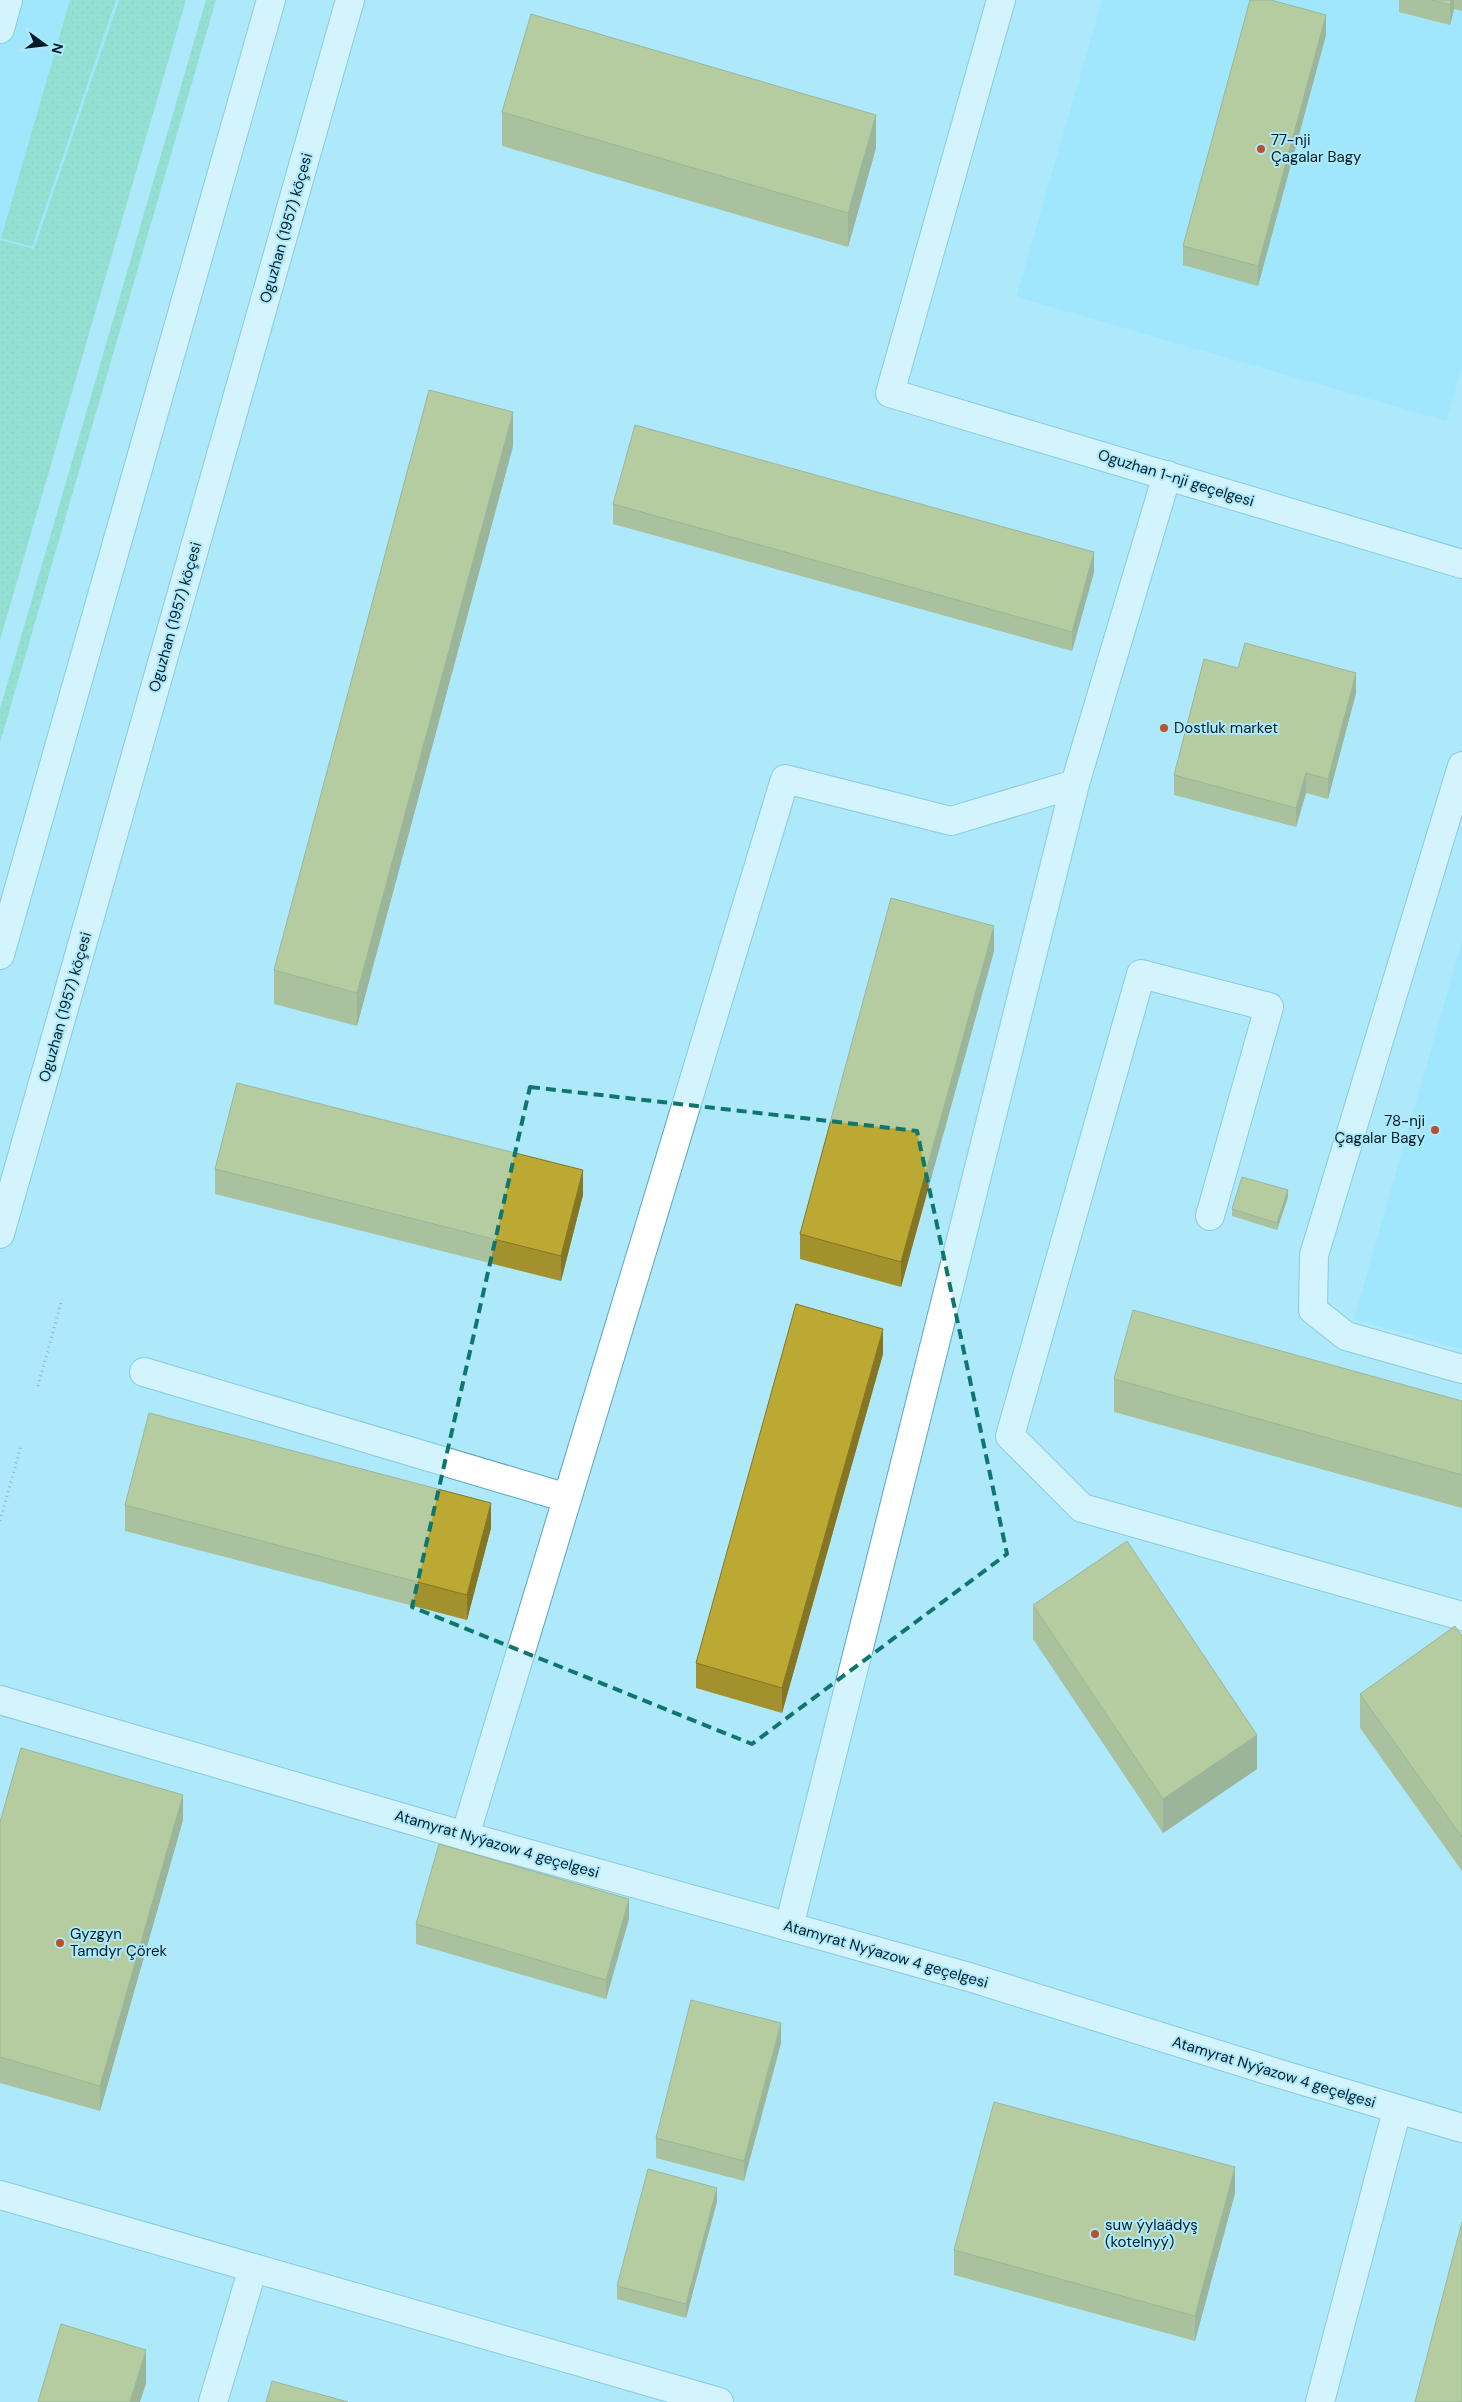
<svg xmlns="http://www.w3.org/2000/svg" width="1462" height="2402" font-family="'DM Sans',sans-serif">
  <defs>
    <pattern id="grass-dots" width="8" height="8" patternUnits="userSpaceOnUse" patternTransform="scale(1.25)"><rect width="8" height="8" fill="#72d4a1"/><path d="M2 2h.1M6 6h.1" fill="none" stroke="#61b68a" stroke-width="1.8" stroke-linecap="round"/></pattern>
  </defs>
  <rect width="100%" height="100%" fill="#aee9fb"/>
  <g fill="#8ee4fe">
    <polygon points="0,0 136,0 0,461"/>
    <polygon points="1102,0 1462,0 1462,367 1446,421 1016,297"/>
    <polygon points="1462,941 1462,1349 1354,1319"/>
  </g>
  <g fill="url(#grass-dots)">
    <polygon points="70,0 116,0 32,247 1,238"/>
    <polygon points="119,0 186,0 0,640 0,240 34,249"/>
    <polygon points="206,0 216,0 0,743 0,709"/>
  </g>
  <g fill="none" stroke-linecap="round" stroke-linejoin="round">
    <defs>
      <g id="minor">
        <polyline points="1001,0 890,393 1462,564"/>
        <polyline points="0,29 8,0"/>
        <polyline points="1462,766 1314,1255 1313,1310 1346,1336 1462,1369"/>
        <polyline points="1210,1216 1269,1007 1141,974 1010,1436 1082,1508 1462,1616"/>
        <polyline points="144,1372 567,1498"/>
        <polyline points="0,1700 465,1836 969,1977 1280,2074 1462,2128"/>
        <polyline points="465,1836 785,779 951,821 1075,784 1167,475"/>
        <polyline points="789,1927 1075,784"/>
        <polyline points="0,2195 719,2402"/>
        <polyline points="213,2402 253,2268"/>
        <polyline points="1320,2402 1397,2110"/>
      </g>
      <g id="major">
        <polyline points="0,955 271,0"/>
        <polyline points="0,1234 350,0"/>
      </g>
    </defs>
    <use href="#minor" stroke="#5ba5bb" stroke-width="30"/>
    <use href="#major" stroke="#5ba5bb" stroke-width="30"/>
    <g stroke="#527e8b" stroke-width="3" stroke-dasharray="1 4" stroke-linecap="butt">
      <polyline points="38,1386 62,1299"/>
      <polyline points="0,1521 21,1446"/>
    </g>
    <use href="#minor" stroke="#fff" stroke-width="28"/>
    <use href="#major" stroke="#fff" stroke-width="28"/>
  </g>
  <g fill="#a2912c">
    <polygon points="1399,0 1462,0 1462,11 1454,9 1450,25 1399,12"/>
    <polygon points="1326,35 1258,286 1183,265 1183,246"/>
    <polygon points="502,112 876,148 848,247 502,146"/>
    <polygon points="513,446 357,1026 274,1004 274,970"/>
    <polygon points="613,504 1094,572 1072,651 613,524"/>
    <polygon points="1238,668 1356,693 1328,799 1306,793 1296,827 1174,795 1174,775"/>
    <polygon points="994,951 901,1287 800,1259 800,1234"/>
    <polygon points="215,1169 583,1195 561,1281 215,1194"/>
    <polygon points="1288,1197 1277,1230 1232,1216 1232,1209"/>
    <polygon points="883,1354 782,1713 696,1688 696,1663"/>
    <polygon points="1114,1379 1462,1401 1462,1508 1114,1412"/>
    <polygon points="125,1505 491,1528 467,1620 125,1531"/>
    <polygon points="1033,1605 1257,1769 1163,1833 1033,1639"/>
    <polygon points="1462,1636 1462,1871 1360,1728 1360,1694"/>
    <polygon points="183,1820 100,2111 0,2083 0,1822"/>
    <polygon points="629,1919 606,1999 416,1944 416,1924"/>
    <polygon points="781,2043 744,2181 656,2158 656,2138"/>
    <polygon points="1235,2193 1195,2341 954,2275 954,2250"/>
    <polygon points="717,2201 686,2318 617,2299 617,2286"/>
  </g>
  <g fill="#847624">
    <polygon points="1451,0 1454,0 1454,9 1450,25 1450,5"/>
    <polygon points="1326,15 1326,35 1258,286 1258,266"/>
    <polygon points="876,115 876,148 848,247 848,213"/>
    <polygon points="513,412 513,446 357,1026 357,993"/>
    <polygon points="1094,552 1094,572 1072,651 1072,632"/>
    <polygon points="1356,673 1356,693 1328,799 1328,779"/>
    <polygon points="1306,773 1306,793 1296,827 1296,808"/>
    <polygon points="994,926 994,951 901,1287 901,1262"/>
    <polygon points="583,1170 583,1195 561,1281 561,1256"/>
    <polygon points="1288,1190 1288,1197 1277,1230 1277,1223"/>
    <polygon points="883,1329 883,1354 782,1713 782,1688"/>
    <polygon points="491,1503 491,1528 467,1620 467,1595"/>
    <polygon points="1257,1735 1257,1769 1163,1833 1163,1799"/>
    <polygon points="183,1795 183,1820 100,2111 100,2086"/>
    <polygon points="629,1899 629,1919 606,1999 606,1980"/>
    <polygon points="781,2023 781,2043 744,2181 744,2161"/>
    <polygon points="1235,2167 1235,2193 1195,2341 1195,2316"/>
    <polygon points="717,2188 717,2201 686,2318 686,2304"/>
    <polygon points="146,2350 146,2384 140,2402 130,2402"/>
  </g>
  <g fill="#bca933" stroke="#847624">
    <polygon points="1250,0 1271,0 1326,15 1258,266 1183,246"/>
    <polygon points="1431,0 1451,0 1450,5"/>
    <polygon points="531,14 876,115 848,213 502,112"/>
    <polygon points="429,390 513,412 357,993 274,970"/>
    <polygon points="635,425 1094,552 1072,632 613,504"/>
    <polygon points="1245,643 1356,673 1328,779 1306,773 1296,808 1174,775 1204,659 1238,668"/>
    <polygon points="891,898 994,926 901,1262 800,1234"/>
    <polygon points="237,1083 583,1170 561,1256 215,1169"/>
    <polygon points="1242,1177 1288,1190 1277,1223 1232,1209"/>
    <polygon points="796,1304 883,1329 782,1688 696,1663"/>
    <polygon points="1133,1310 1462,1401 1462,1475 1114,1379"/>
    <polygon points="149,1413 491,1503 467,1595 125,1505"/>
    <polygon points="1127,1541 1257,1735 1163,1799 1033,1605"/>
    <polygon points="1455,1626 1462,1636 1462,1837 1360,1694"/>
    <polygon points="21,1748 183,1795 100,2086 0,2057 0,1822"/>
    <polygon points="439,1844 629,1899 606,1980 416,1924"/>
    <polygon points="691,2000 781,2023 744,2161 656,2138"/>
    <polygon points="994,2102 1235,2167 1195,2316 954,2250"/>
    <polygon points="648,2169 717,2188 686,2304 617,2286"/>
    <polygon points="1462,2222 1462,2402 1415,2402"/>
    <polygon points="61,2324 146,2350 130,2402 38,2402"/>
    <polygon points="272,2381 348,2402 266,2402"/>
  </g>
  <path d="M0 0H1462V2402H0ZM530 1087 917 1131 1007 1554 752 1744 412 1607Z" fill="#aee9fb" fill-opacity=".55" fill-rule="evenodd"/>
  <path fill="none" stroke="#0f766e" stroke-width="4" stroke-dasharray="10 6" stroke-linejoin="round" d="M530 1087 917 1131 1007 1554 752 1744 412 1607Z"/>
  <g fill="#b9512c" stroke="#aee9fb" stroke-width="2">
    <circle cx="1261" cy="149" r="5"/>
    <circle cx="1164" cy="728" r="5"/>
    <circle cx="1435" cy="1130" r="5"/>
    <circle cx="60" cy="1943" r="5"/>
    <circle cx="1095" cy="2234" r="5"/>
  </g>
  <g text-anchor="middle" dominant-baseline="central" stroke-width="4" stroke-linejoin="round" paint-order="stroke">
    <g font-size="15" fill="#001d26" stroke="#aee9fb" text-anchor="start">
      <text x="1271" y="140">77-nji<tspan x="1271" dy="17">Çagalar Bagy</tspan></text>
      <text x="1174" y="728">Dostluk market</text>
      <text x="1425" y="1121" text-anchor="end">78-nji<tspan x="1425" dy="17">Çagalar Bagy</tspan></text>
      <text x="70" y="1934">Gyzgyn<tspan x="70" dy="17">Tamdyr Çörek</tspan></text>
      <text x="1105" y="2225">suw ýylaädyş<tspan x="1105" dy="17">(kotelnyý)</tspan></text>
    </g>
    <g font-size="15" fill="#001d26" stroke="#aee9fb">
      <text transform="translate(286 228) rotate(-74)">Oguzhan (1957) köçesi</text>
      <text transform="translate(1176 478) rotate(17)">Oguzhan 1-nji geçelgesi</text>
      <text transform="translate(175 617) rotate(-74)">Oguzhan (1957) köçesi</text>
      <text transform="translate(65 1007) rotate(-74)">Oguzhan (1957) köçesi</text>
      <text transform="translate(497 1844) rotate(16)">Atamyrat Nyýazow 4 geçelgesi</text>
      <text transform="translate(886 1954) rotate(16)">Atamyrat Nyýazow 4 geçelgesi</text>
      <text transform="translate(1274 2072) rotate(17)">Atamyrat Nyýazow 4 geçelgesi</text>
    </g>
  </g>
  <g transform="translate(45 45) rotate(105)" stroke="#aee9fb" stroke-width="4" paint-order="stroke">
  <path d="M0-4L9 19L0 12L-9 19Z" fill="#001d26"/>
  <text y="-8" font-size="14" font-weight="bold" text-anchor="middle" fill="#001d26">N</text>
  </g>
</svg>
